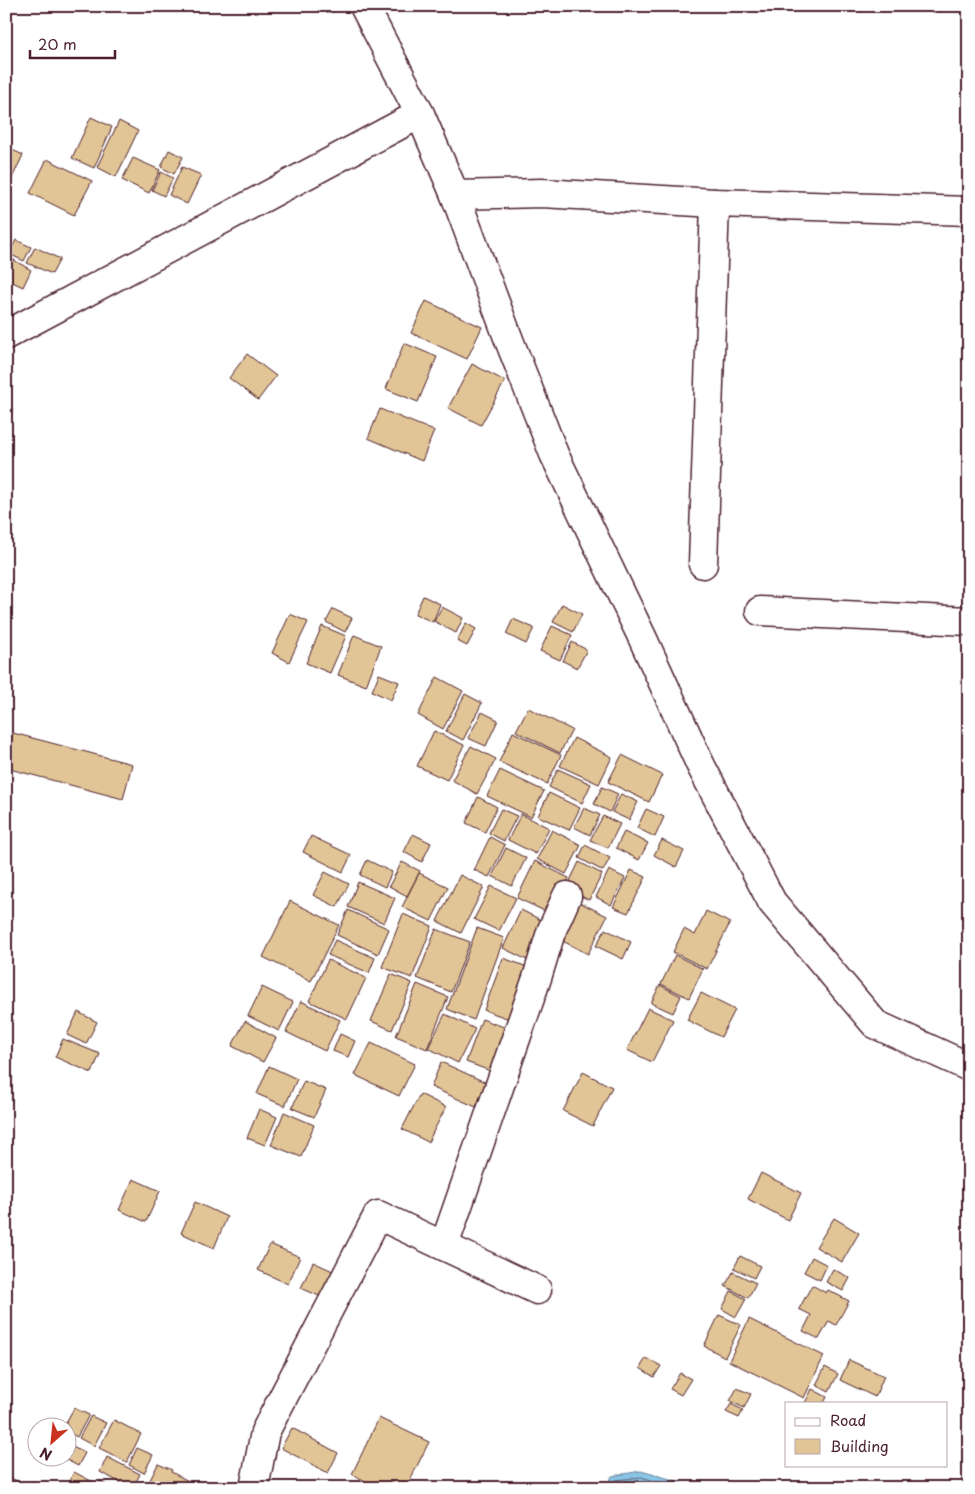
<svg xmlns="http://www.w3.org/2000/svg" width="975" height="1494" font-family="'Playpen Sans',sans-serif">
  <rect width="100%" height="100%" fill="#fff"/>
  <filter id="ink" filterUnits="userSpaceOnUse"><feTurbulence type="fractalNoise" baseFrequency=".02" numOctaves="2"/><feDisplacementMap in="SourceGraphic" scale="10" xChannelSelector="R" yChannelSelector="G"/><feConvolveMatrix kernelMatrix="1 2 1 2 8 2 1 2 1" color-interpolation-filters="sRGB"/></filter>
  <g filter="url(#ink)">
    <polygon fill="#88c6e8" stroke="#6f839c" points="641,1471 681,1482 687,1488 606,1488 612,1476"/>
    <g fill="none" stroke-linecap="round" stroke-linejoin="round">
      <polyline stroke="#636277" stroke-width="1" points="612,1488 616,1480 641,1477 680,1488"/>
    </g>
    <g fill="#e2c596" stroke="#4a1f2b">
      <polygon points="91,117 112,127 94,168 72,158"/>
      <polygon points="119,121 138,131 116,177 97,167"/>
      <polygon points="6,147 23,155 6,191"/>
      <polygon points="169,150 183,157 174,174 161,167"/>
      <polygon points="133,158 160,170 149,193 122,180"/>
      <polygon points="47,159 92,181 74,215 30,193"/>
      <polygon points="182,167 201,175 187,204 169,195"/>
      <polygon points="161,172 173,178 164,196 152,190"/>
      <polygon points="16,240 31,247 24,261 9,254"/>
      <polygon points="35,247 60,259 52,274 27,263"/>
      <polygon points="12,259 31,270 23,287 6,279 6,270"/>
      <polygon points="426,301 482,327 467,359 411,333"/>
      <polygon points="404,343 437,357 418,402 386,389"/>
      <polygon points="247,354 276,376 258,400 229,378"/>
      <polygon points="472,364 505,381 481,425 448,408"/>
      <polygon points="380,409 434,431 422,461 368,438"/>
      <polygon points="423,596 440,604 433,622 415,614"/>
      <polygon points="562,604 582,614 573,632 553,622"/>
      <polygon points="442,607 463,618 456,633 434,621"/>
      <polygon points="333,609 352,618 345,632 326,622"/>
      <polygon points="290,614 308,622 289,662 272,653"/>
      <polygon points="513,619 534,628 526,644 506,634"/>
      <polygon points="466,623 476,629 467,646 457,641"/>
      <polygon points="322,626 346,636 330,673 306,663"/>
      <polygon points="552,626 572,635 560,660 540,651"/>
      <polygon points="354,635 381,646 366,686 338,675"/>
      <polygon points="572,642 587,650 577,668 563,661"/>
      <polygon points="379,674 399,682 391,700 372,691"/>
      <polygon points="437,677 463,691 443,729 418,715"/>
      <polygon points="465,694 482,703 463,740 446,731"/>
      <polygon points="528,708 572,730 560,753 516,731"/>
      <polygon points="482,712 498,720 486,746 468,738"/>
      <polygon points="434,731 464,745 447,780 417,766"/>
      <polygon points="513,732 561,755 547,784 499,762"/>
      <polygon points="13,733 132,764 123,799 6,768 6,760"/>
      <polygon points="574,738 612,757 599,784 560,766"/>
      <polygon points="471,746 496,759 477,794 452,780"/>
      <polygon points="622,755 662,775 649,802 608,782"/>
      <polygon points="558,769 591,784 582,803 549,787"/>
      <polygon points="500,770 544,791 531,817 487,796"/>
      <polygon points="602,787 618,794 610,812 594,804"/>
      <polygon points="549,793 580,808 569,830 538,816"/>
      <polygon points="621,794 638,802 629,820 612,812"/>
      <polygon points="478,797 497,807 485,832 466,823"/>
      <polygon points="584,808 600,815 590,835 574,827"/>
      <polygon points="501,809 517,816 504,841 489,833"/>
      <polygon points="646,809 664,817 655,837 637,828"/>
      <polygon points="521,814 549,828 536,854 508,840"/>
      <polygon points="603,816 620,824 608,848 590,840"/>
      <polygon points="552,830 581,845 566,874 537,859"/>
      <polygon points="624,832 648,843 639,860 616,848"/>
      <polygon points="413,834 431,843 422,862 404,852"/>
      <polygon points="311,836 351,855 343,872 303,852"/>
      <polygon points="490,837 505,845 489,877 474,870"/>
      <polygon points="662,840 684,851 676,867 654,855"/>
      <polygon points="585,845 610,858 603,871 579,858"/>
      <polygon points="506,848 526,858 512,886 492,876"/>
      <polygon points="367,860 392,872 385,887 360,875"/>
      <polygon points="535,861 569,878 551,914 517,898"/>
      <polygon points="402,862 420,871 407,896 389,886"/>
      <polygon points="579,862 602,874 589,900 566,889"/>
      <polygon points="609,870 625,878 611,905 596,897"/>
      <polygon points="631,870 646,877 628,913 613,907"/>
      <polygon points="325,872 349,884 337,907 313,895"/>
      <polygon points="419,873 448,887 431,921 402,907"/>
      <polygon points="460,875 484,887 461,933 437,921"/>
      <polygon points="358,882 395,898 384,923 348,907"/>
      <polygon points="491,886 516,898 499,931 474,919"/>
      <polygon points="571,898 607,916 588,954 553,936"/>
      <polygon points="290,901 339,925 311,981 263,957"/>
      <polygon points="348,910 389,929 378,954 337,935"/>
      <polygon points="521,910 551,925 533,963 503,948"/>
      <polygon points="706,911 730,923 707,969 673,952 684,929 695,935"/>
      <polygon points="403,914 432,926 412,978 382,967"/>
      <polygon points="477,928 504,938 474,1020 447,1009"/>
      <polygon points="436,929 470,942 451,992 417,978"/>
      <polygon points="605,929 631,942 623,959 596,946"/>
      <polygon points="335,940 375,958 369,973 328,955"/>
      <polygon points="675,955 703,969 689,998 661,984"/>
      <polygon points="503,958 533,969 515,1021 484,1010"/>
      <polygon points="328,960 366,978 347,1019 309,1001"/>
      <polygon points="391,974 412,983 392,1030 371,1021"/>
      <polygon points="417,984 448,997 427,1049 396,1036"/>
      <polygon points="660,985 681,996 673,1013 651,1003"/>
      <polygon points="262,987 293,1002 279,1031 248,1016"/>
      <polygon points="701,993 735,1010 721,1037 687,1020"/>
      <polygon points="301,1001 340,1020 325,1051 286,1032"/>
      <polygon points="648,1008 673,1020 652,1062 627,1050"/>
      <polygon points="78,1012 97,1022 86,1044 67,1035"/>
      <polygon points="445,1014 475,1029 458,1063 428,1048"/>
      <polygon points="482,1019 512,1030 496,1073 466,1062"/>
      <polygon points="245,1021 276,1038 263,1062 232,1046"/>
      <polygon points="340,1034 355,1041 348,1057 333,1051"/>
      <polygon points="63,1039 100,1054 92,1073 55,1057"/>
      <polygon points="371,1043 415,1064 399,1096 355,1075"/>
      <polygon points="441,1062 487,1083 476,1107 431,1087"/>
      <polygon points="269,1066 297,1079 285,1106 257,1094"/>
      <polygon points="583,1072 612,1087 593,1126 563,1111"/>
      <polygon points="304,1081 326,1090 314,1117 292,1108"/>
      <polygon points="420,1094 446,1107 428,1142 402,1129"/>
      <polygon points="259,1109 277,1117 265,1145 247,1138"/>
      <polygon points="284,1112 314,1125 301,1157 271,1145"/>
      <polygon points="761,1173 801,1193 788,1220 748,1199"/>
      <polygon points="133,1179 160,1191 146,1222 119,1210"/>
      <polygon points="195,1202 227,1217 214,1248 181,1233"/>
      <polygon points="834,1218 859,1233 842,1262 816,1247"/>
      <polygon points="270,1244 300,1257 288,1284 258,1270"/>
      <polygon points="740,1256 760,1266 754,1278 734,1268"/>
      <polygon points="812,1257 827,1265 820,1280 804,1272"/>
      <polygon points="313,1262 337,1273 326,1299 301,1288"/>
      <polygon points="833,1269 850,1278 843,1291 826,1282"/>
      <polygon points="733,1272 756,1283 748,1298 725,1286"/>
      <polygon points="812,1285 826,1293 828,1290 849,1301 836,1325 829,1321 819,1339 803,1331 811,1315 799,1309"/>
      <polygon points="731,1291 746,1299 736,1317 722,1309"/>
      <polygon points="719,1315 741,1325 725,1357 704,1346"/>
      <polygon points="749,1319 824,1356 804,1398 729,1361"/>
      <polygon points="646,1358 661,1366 654,1377 640,1368"/>
      <polygon points="849,1360 884,1376 875,1397 840,1380"/>
      <polygon points="825,1367 838,1374 829,1392 816,1385"/>
      <polygon points="680,1373 691,1379 681,1395 670,1389"/>
      <polygon points="737,1388 751,1394 744,1408 730,1401"/>
      <polygon points="812,1389 827,1397 824,1403 805,1403"/>
      <polygon points="731,1404 743,1410 739,1418 726,1412"/>
      <polygon points="74,1408 89,1415 77,1437 68,1432 68,1426 64,1426"/>
      <polygon points="91,1416 106,1423 94,1446 79,1438"/>
      <polygon points="379,1418 429,1442 406,1488 379,1488 352,1474"/>
      <polygon points="114,1420 141,1434 127,1462 99,1448"/>
      <polygon points="292,1428 338,1453 328,1473 281,1448"/>
      <polygon points="68,1445 85,1453 78,1466 59,1456 68,1456"/>
      <polygon points="137,1448 153,1455 144,1473 129,1465"/>
      <polygon points="107,1457 140,1474 133,1488 131,1488 100,1472"/>
      <polygon points="158,1464 172,1470 171,1472 202,1488 146,1488"/>
      <polygon points="74,1472 95,1483 92,1488 65,1488"/>
      <polygon points="6,1476 26,1485 24,1488 6,1488"/>
      <polygon points="100,1481 113,1488 97,1488"/>
    </g>
    <g fill="none" stroke-linecap="round" stroke-linejoin="round">
      <defs>
        <g id="street">
          <polyline points="420,114 455,195 509,340 554,454 643,639 701,766 772,902 875,1024 969,1067"/>
          <polyline points="455,195 542,193 715,203 969,211"/>
          <polyline points="6,335 420,114 364,6"/>
          <polyline points="703,564 715,203"/>
          <polyline points="760,611 969,621"/>
          <polyline points="444,1246 537,978 551,932 567,896"/>
          <polyline points="254,1488 265,1432 378,1215 537,1290"/>
        </g>
      </defs>
      <use href="#street" stroke="#4a1f2b" stroke-width="31"/>
      <use href="#street" stroke="#fff" stroke-width="28"/>
    </g>
  </g>
  <rect width="975" height="1494" fill="none" stroke="#fff" stroke-width="25"/>
  <rect x="12" y="12" width="950" height="1469" fill="none" stroke="#4a1f2b" stroke-width="2" filter="url(#ink)"/>
  <rect x="785" y="1402" width="162" height="65" fill="#ffffff" stroke="#b7a5aa"/>
  <rect x="795" y="1418" width="25" height="8" fill="#ffffff" stroke="#b7a5aa"/>
  <text x="830" y="1426" font-size="15" fill="#4a1f2b">Road</text>
  <rect x="795" y="1439" width="25" height="15" fill="#e2c596" stroke="#b7a5aa"/>
  <text x="830" y="1452" font-size="15" fill="#4a1f2b">Building</text>
  <g transform="translate(52 1442) rotate(207)"><circle r="24" fill="#ffffff" stroke="#b7a5aa"/>
  <path d="M0-4L9 19L0 12L-9 19Z" fill="#c8321e"/>
  <text y="-8" font-size="14" font-weight="bold" text-anchor="middle" fill="#4a1f2b">N</text>
  </g>
  <path d="M30 50v8h85v-8" fill="none" stroke="#4a1f2b" stroke-width="2.5"/>
  <text x="38" y="50" font-size="15" fill="#4a1f2b" stroke="#ffffff" stroke-width="4" paint-order="stroke">20 m</text>
</svg>
